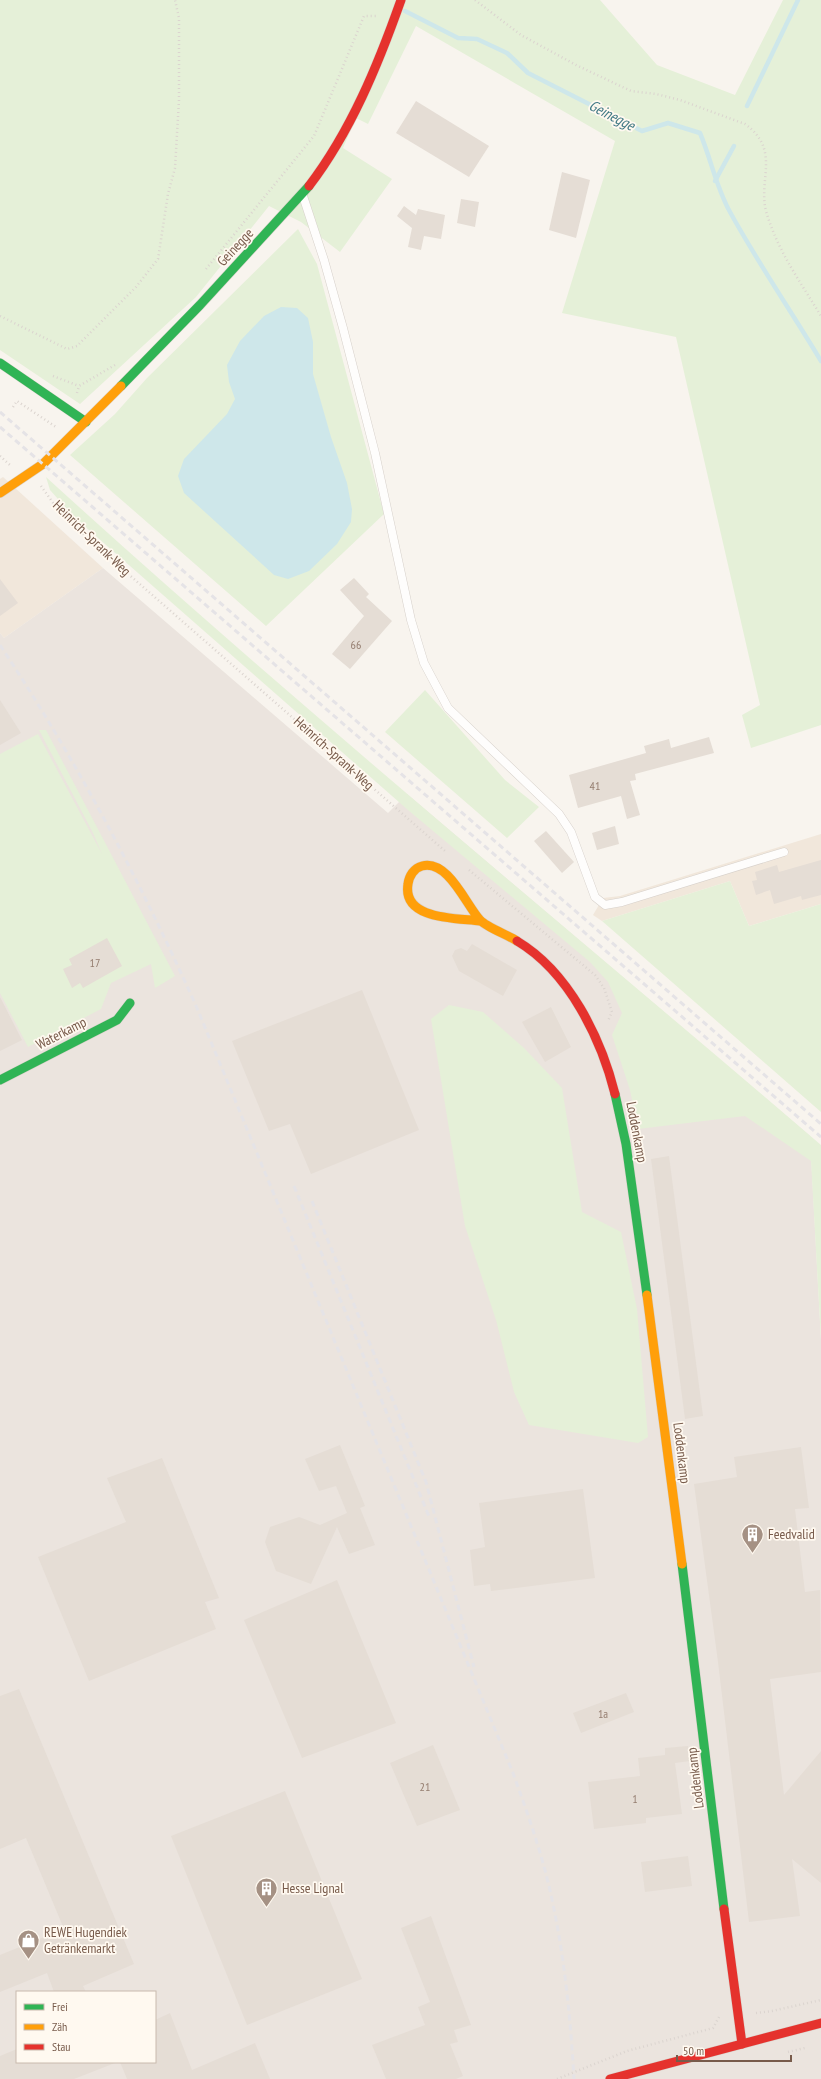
<svg xmlns="http://www.w3.org/2000/svg" width="821" height="2079" font-family="'PT Sans Narrow',sans-serif">
  <rect width="100%" height="100%" fill="#f8f4ee"/>
  <g fill="#f1e7db">
    <polygon points="3,477 103,568 4,638 0,633 0,479"/>
    <polygon points="821,834 821,904 749,926 730,881 602,921 593,915 603,898 620,896"/>
  </g>
  <path fill="#ebe4de" fill-rule="evenodd" d="M103 568 388 813 407 794 810 1136 821 1340V2079H0V633L4 638ZM17 1992H155V2062H17Z"/>
  <g fill="#e5f0d8">
    <polygon points="0,0 600,0 657,65 735,95 783,0 821,0 821,725 751,748 742,715 760,705 676,337 562,313 615,141 416,26 368,124 356,118 343,148 392,179 340,252 301,222 269,206 196,297 80,404 0,350"/>
    <polygon points="298,229 317,264 384,514 266,626 70,455 115,414 147,378"/>
    <path d="M46 477C298 707 562 923 821 1145V1340L811 1161 745 1116 638 1129 630 1090 612 1035 622 1013 608 982 590 962 408 810 73 516 50 490Z"/>
    <polygon points="425,690 505,780 539,807 507,838 385,732"/>
    <polygon points="39,730 46,730 175,976 155,988 151,964 111,983 101,1009 28,1047 0,993 0,754 38,734 102,854 93,833"/>
    <polygon points="730,881 749,926 821,904 821,1112 602,921"/>
    <polygon points="449,1005 483,1012 524,1048 562,1088 582,1212 621,1232 637,1309 648,1437 638,1443 529,1425 514,1392 496,1320 465,1226 431,1019"/>
  </g>
  <polygon fill="#cee7ea" points="281,307 297,308 308,318 313,342 313,374 331,437 347,483 352,509 351,522 337,544 309,571 288,579 274,575 184,493 178,476 184,459 227,414 235,399 229,382 227,365 240,341 264,316"/>
  <g fill="none" stroke-linecap="round" stroke-linejoin="round">
    <g stroke="#cee7ea" stroke-width="4.5">
      <path d="M405 11 458 38 477 39 507 53 528 73 642 131 668 123 700 133C711 159 716 187 730 212 758 263 791 311 821 361"/>
      <polyline points="747,106 798,0"/>
      <polyline points="715,181 734,146"/>
    </g>
  </g>
  <g fill="#e5ddd5">
    <polygon points="416,101 489,146 469,177 396,133"/>
    <polygon points="562,172 590,180 576,238 549,230"/>
    <polygon points="461,199 479,202 475,227 457,223"/>
    <polygon points="404,206 416,215 418,209 445,215 441,239 424,236 421,250 408,247 412,228 397,216"/>
    <polygon points="354,578 369,594 366,597 392,621 350,669 332,654 364,616 340,590"/>
    <polygon points="0,579 18,603 0,616"/>
    <polygon points="0,700 21,733 0,745"/>
    <polygon points="709,737 714,753 635,774 636,780 630,781 640,815 627,819 621,796 578,808 569,775 646,753 644,746 669,739 671,748"/>
    <polygon points="615,826 619,844 597,850 592,833"/>
    <polygon points="546,831 574,862 562,873 534,841"/>
    <polygon points="821,860 821,895 802,900 801,896 774,904 770,890 756,895 752,881 757,880 755,872 777,865 779,872"/>
    <polygon points="107,938 122,966 83,988 80,983 72,988 63,969 72,965 69,959"/>
    <polygon points="472,944 517,970 503,996 459,971 452,956 455,950 461,948 467,951"/>
    <polygon points="362,990 419,1130 311,1174 290,1124 269,1131 232,1041"/>
    <polygon points="0,997 22,1040 0,1051"/>
    <polygon points="551,1007 571,1047 545,1062 522,1022"/>
    <polygon points="669,1156 703,1416 685,1419 651,1159"/>
    <polygon points="340,1445 365,1506 360,1508 375,1545 349,1554 337,1527 311,1584 276,1571 265,1542 270,1527 299,1517 320,1525 347,1513 336,1486 319,1491 305,1459"/>
    <polygon points="801,1447 809,1508 795,1509 805,1592 820,1590 821,1672 770,1679 784,1795 821,1751 821,1883 792,1859 800,1916 749,1922 718,1662 694,1484 737,1477 734,1457"/>
    <polygon points="162,1458 219,1598 205,1602 216,1629 89,1681 38,1557 126,1522 107,1478"/>
    <polygon points="583,1489 595,1578 491,1591 490,1584 474,1586 470,1550 485,1547 479,1503"/>
    <polygon points="337,1580 396,1723 302,1758 244,1620"/>
    <polygon points="19,1689 134,1964 83,1986 86,1992 54,1992 47,1973 0,1992 0,1955 64,1929 26,1838 0,1849 0,1696"/>
    <polygon points="626,1693 634,1712 581,1733 573,1713"/>
    <polygon points="433,1745 460,1810 417,1826 390,1763"/>
    <polygon points="688,1746 690,1761 675,1763 682,1814 646,1818 646,1823 594,1829 588,1782 640,1776 638,1758 665,1755 665,1748"/>
    <polygon points="285,1791 362,1979 247,2025 171,1836"/>
    <polygon points="688,1856 692,1886 645,1892 641,1862"/>
    <polygon points="431,1916 471,2025 454,2030 458,2042 450,2044 463,2076 456,2079 386,2079 372,2045 425,2025 418,2007 430,2002 401,1928"/>
    <polygon points="170,2013 192,2070 255,2043 270,2079 127,2079 120,2062 155,2062 155,2020"/>
    <polygon points="17,2049 17,2062 115,2063 74,2079 0,2079 0,2056"/>
  </g>
  <g fill="none" stroke-linecap="round" stroke-linejoin="round">
    <defs>
      <polyline id="lane" points="303,196 324,260 343,328 375,453 411,620 424,663 448,708 559,814 571,832 595,897 605,905 622,902 784,852"/>
      <g id="fast">
        <polyline points="0,363 86,422"/>
        <polyline points="121,386 200,305 309,186"/>
        <polyline points="0,1080 117,1020 130,1003"/>
        <polyline points="615,1094 626,1144 647,1295"/>
        <polyline points="682,1564 724,1909"/>
      </g>
      <g id="slow">
        <polyline points="0,493 43,464 121,386"/>
        <path d="M480 921C457 918 402 920 408 884 409 876 414 868 422 866 448 859 466 905 480 920 486 927 508 935 517 941"/>
        <polyline points="647,1295 682,1564"/>
      </g>
      <g id="jam">
        <path d="M309 186C351 131 378 65 401 0"/>
        <path d="M517 941C569 972 601 1038 615 1094"/>
        <polyline points="724,1909 742,2044"/>
        <polyline points="610,2079 821,2023"/>
      </g>
    </defs>
    <use href="#lane" stroke="#d7d1cb" stroke-width="9"/>
    <use href="#fast" stroke="#d8d0c9" stroke-width="10"/>
    <use href="#slow" stroke="#d8d0c9" stroke-width="10"/>
    <use href="#jam" stroke="#d8d0c9" stroke-width="10"/>
    <g stroke="#dbd4cf" stroke-width="2.5" stroke-dasharray="1 3" stroke-linecap="butt">
      <path d="M475 0 521 35 576 65 631 91 656 94 680 100 745 124C781 150 758 179 766 211 777 250 801 283 821 316"/>
      <polyline points="206,269 314,136 364,16 376,16"/>
      <polyline points="0,316 67,349 77,346 136,287 158,259 168,194 175,168 179,100 179,18 175,0"/>
      <polyline points="53,376 79,386"/>
      <polyline points="77,393 79,386 115,365"/>
      <polyline points="13,407 17,401 56,427"/>
      <polyline points="0,456 10,465"/>
      <polyline points="41,486 58,510 94,544 445,851"/>
      <polyline points="469,870 595,975 604,988 612,1012 608,1021"/>
      <polyline points="756,2013 772,2011 821,2000"/>
      <polyline points="788,2052 805,2048"/>
      <polyline points="557,2079 627,2051 713,2028 719,2017"/>
    </g>
    <use href="#lane" stroke="#fefdfc" stroke-width="8"/>
    <use href="#fast" stroke="#30b455" stroke-width="9"/>
    <use href="#slow" stroke="#ff9f0a" stroke-width="9"/>
    <use href="#jam" stroke="#e5322d" stroke-width="9"/>
    <g stroke="#e5e3e6" stroke-width="3" stroke-dasharray="6 4" stroke-linecap="butt">
      <polyline points="0,412 821,1124"/>
      <polyline points="0,427 821,1137"/>
      <path d="M0 645C77 761 140 881 197 1008L513 1773C525 1806 537 1840 546 1874 563 1941 570 2010 574 2079"/>
      <polyline points="294,1186 430,1519"/>
      <polyline points="312,1201 426,1482 474,1667"/>
    </g>
  </g>
  <defs>
    <symbol id="building-pin" viewBox="-11 -11 22 30"><path d="M0 17L-7.5 6A9.5 9.5 0 1 1 7.5 6Z" fill="#a59184" stroke="#fff9f0"/><path d="M-4-6H4V6H1V3H-1V6H-4ZM-2.5-4.3h1.7v1.8h-1.7ZM.8-4.3h1.7v1.8H.8ZM-2.5-1h1.7V.8h-1.7ZM.8-1h1.7V.8H.8Z" fill="#fff"/></symbol>
    <symbol id="shop-pin" viewBox="-11 -11 22 30"><path d="M0 17L-7.5 6A9.5 9.5 0 1 1 7.5 6Z" fill="#a59184" stroke="#fff9f0"/><path d="M-5-2.5h2.3a2.7 3.5 0 0 1 5.4 0H5L5.5 6h-11ZM-1.5-2.5h3a1.5 2.3 0 0 0-3 0Z" fill="#fff"/></symbol>
  </defs>
  <g fill-rule="evenodd">
    <use href="#building-pin" x="740" y="1522" width="25" height="34"/>
    <use href="#building-pin" x="254" y="1876" width="25" height="34"/>
    <use href="#shop-pin" x="16" y="1928" width="25" height="34"/>
  </g>
  <g text-anchor="middle" dominant-baseline="central" stroke-width="3.5" stroke-linejoin="round" paint-order="stroke">
    <g font-size="12" fill="#957e70">
      <text x="356" y="644">66</text>
      <text x="595" y="785">41</text>
      <text x="95" y="962">17</text>
      <text x="603" y="1713">1a</text>
      <text x="425" y="1786">21</text>
      <text x="635" y="1798">1</text>
    </g>
    <g font-size="14" fill="#785b4b" stroke="#fff9f0">
      <text transform="translate(235 247) rotate(-47)">Geinegge</text>
      <text transform="translate(92 538) rotate(44)">Heinrich-Sprank-Weg</text>
      <text transform="translate(334 753) rotate(42)">Heinrich-Sprank-Weg</text>
      <text transform="translate(61 1033) rotate(-27)">Waterkamp</text>
      <text transform="translate(637 1132) rotate(79)">Loddenkamp</text>
      <text transform="translate(682 1453) rotate(83)">Loddenkamp</text>
      <text transform="translate(695 1778) rotate(-97)">Loddenkamp</text>
    </g>
    <g font-size="14" fill="#785b4b" stroke="#fff9f0" text-anchor="start">
      <text x="768" y="1534">Feedvalid</text>
      <text x="282" y="1888">Hesse Lignal</text>
      <text x="44" y="1932">REWE Hugendiek<tspan x="44" dy="16">Getränkemarkt</tspan></text>
    </g>
    <g font-size="15" font-style="italic" fill="#417985" stroke="#fff9f0">
      <text transform="translate(612 115) rotate(27)">Geinegge</text>
    </g>
  </g>
  <rect x="16" y="1991" width="140" height="72" fill="#fff9f0" stroke="#c9baae"/>
  <rect x="24" y="2004" width="20" height="6" fill="#30b455" stroke="#c9baae"/>
  <text x="52" y="2011" font-size="12" fill="#785b4b">Frei</text>
  <rect x="24" y="2024" width="20" height="6" fill="#ff9f0a" stroke="#c9baae"/>
  <text x="52" y="2031" font-size="12" fill="#785b4b">Zäh</text>
  <rect x="24" y="2044" width="20" height="6" fill="#e5322d" stroke="#c9baae"/>
  <text x="52" y="2051" font-size="12" fill="#785b4b">Stau</text>
  <path d="M677 2055v6h114v-6" fill="none" stroke="#785b4b" stroke-width="2"/>
  <text x="683" y="2055" font-size="12" fill="#785b4b" stroke="#fff9f0" stroke-width="3" paint-order="stroke">50 m</text>
</svg>
